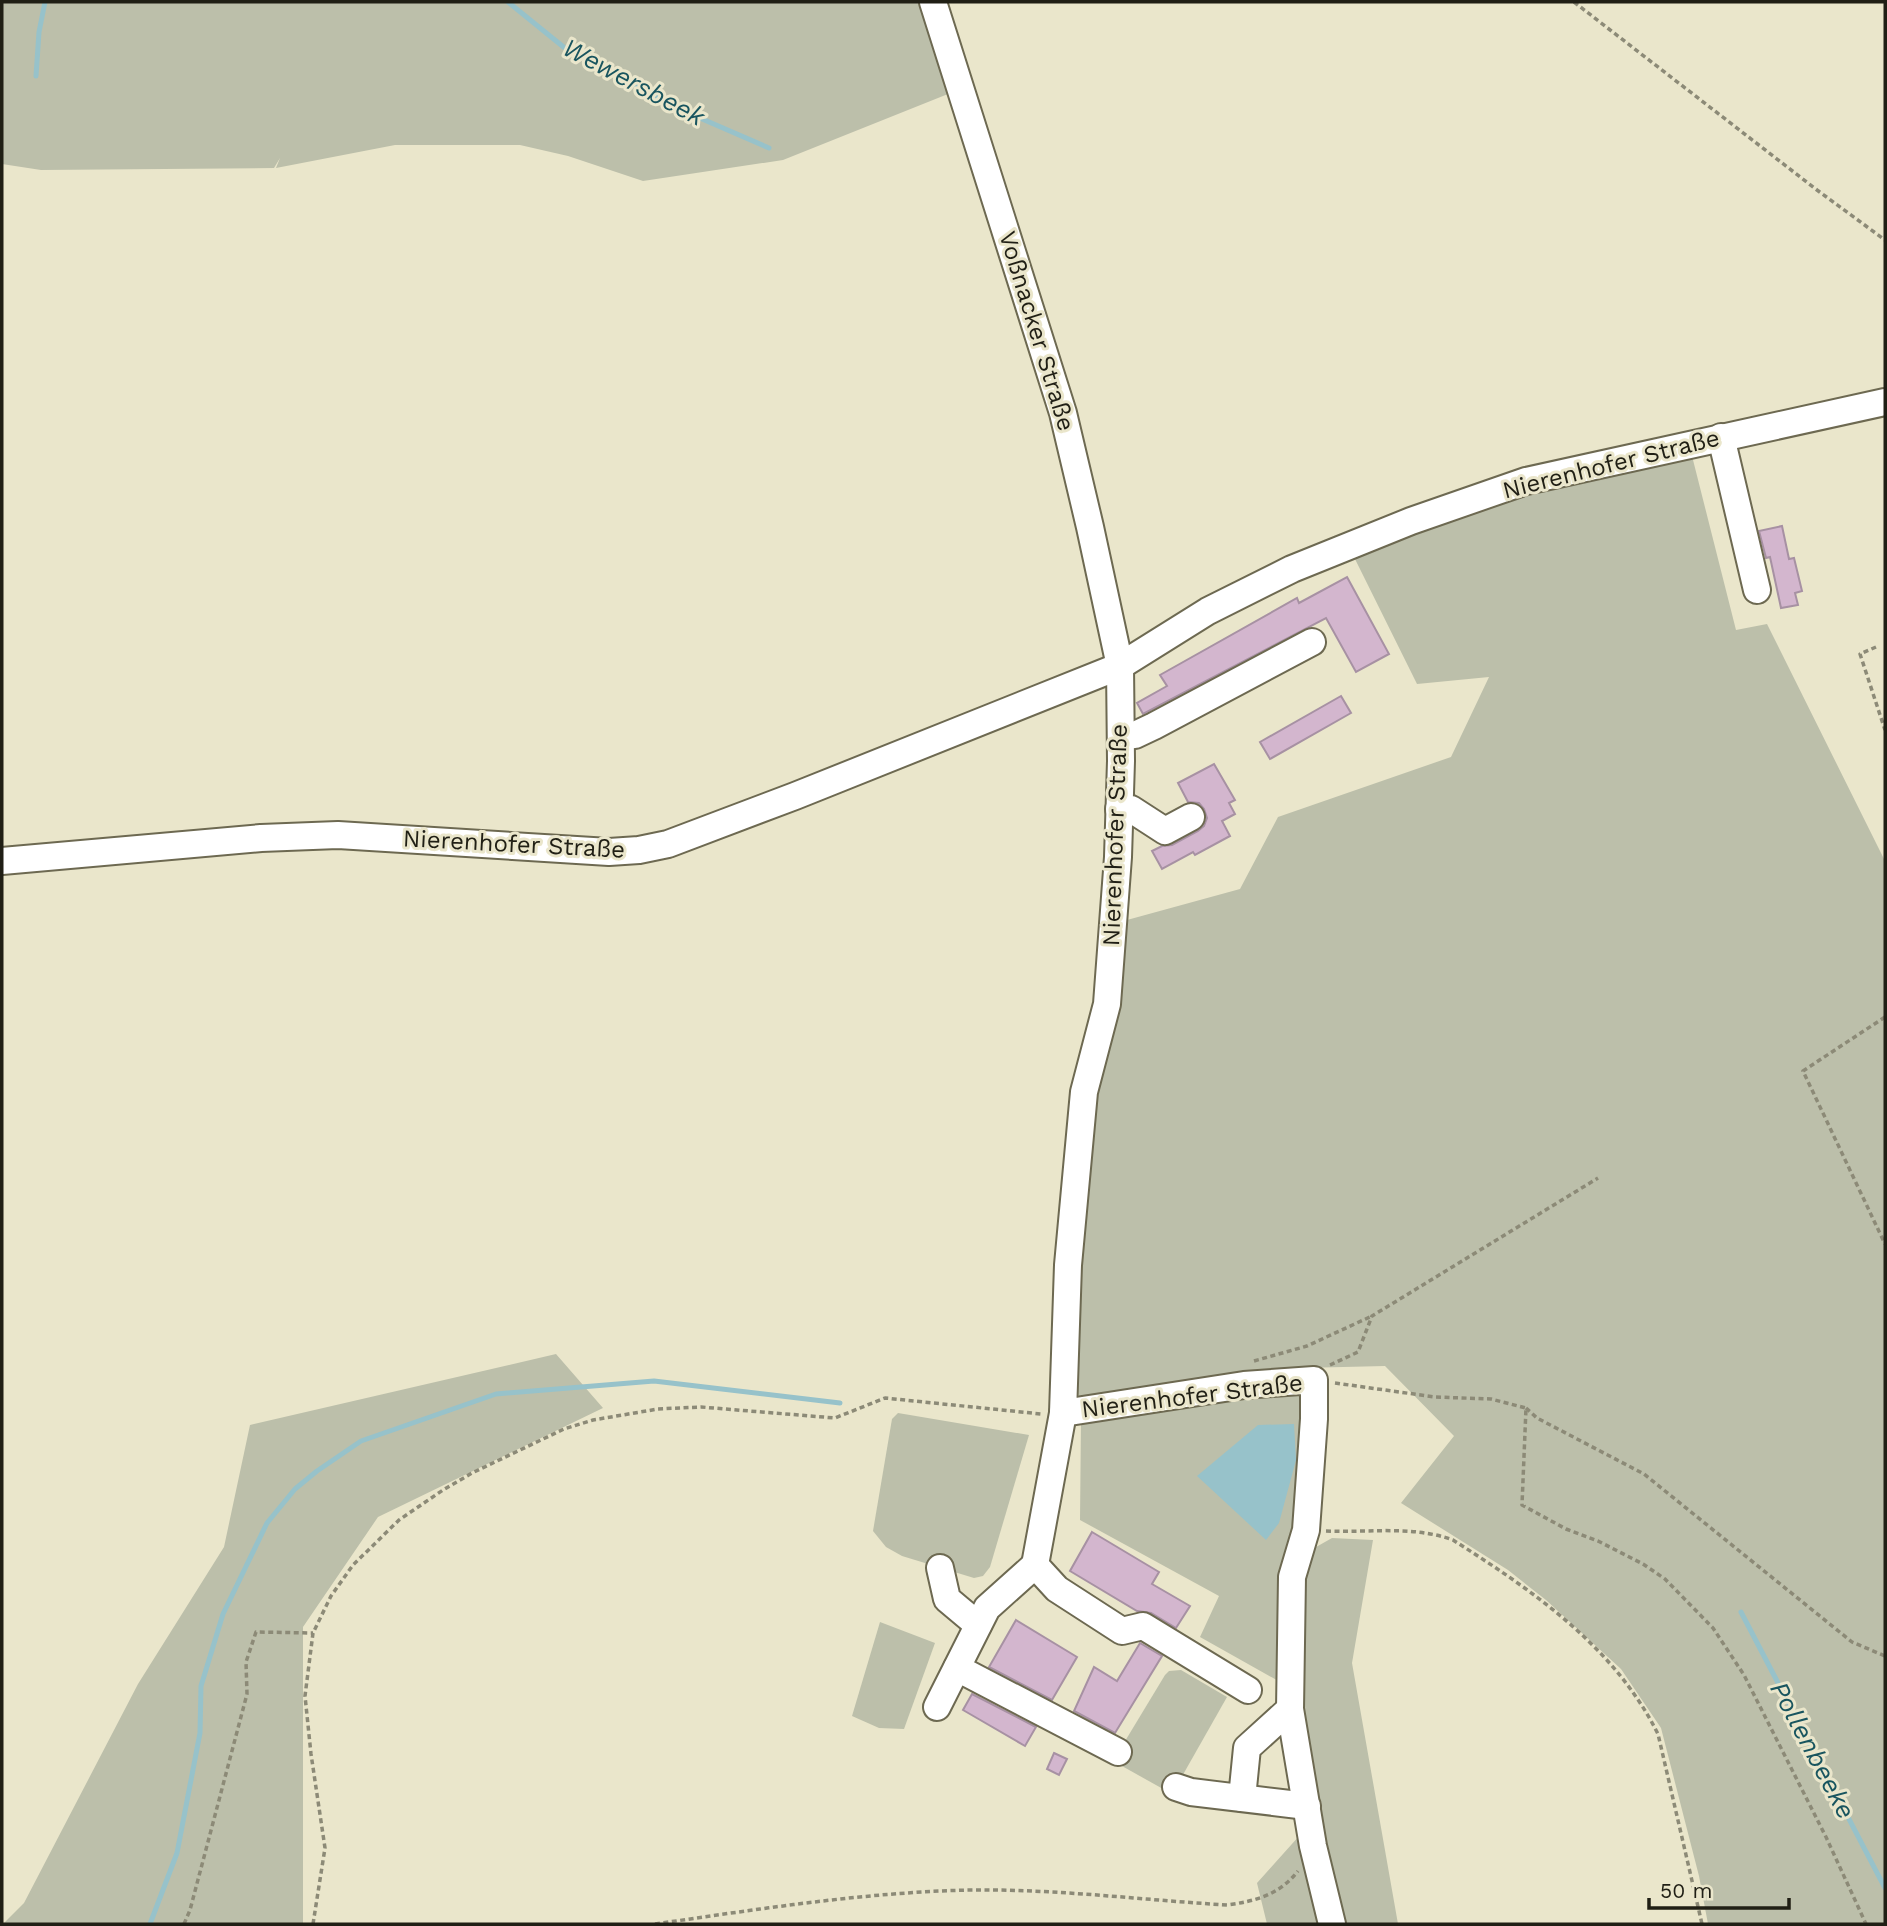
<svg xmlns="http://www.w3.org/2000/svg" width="1887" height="1926" font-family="'Work Sans',sans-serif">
  <rect width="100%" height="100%" fill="#eae6cb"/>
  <g fill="#bcbfaa">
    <polygon points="2,2 921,2 948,94 783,160 643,181 568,156 520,145 395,145 276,168 280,158 274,168 41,170 2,164"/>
    <polygon points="1691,452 1736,630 1767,624 1885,861 1885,1924 1708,1924 1699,1876 1661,1728 1621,1669 1546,1600 1508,1570 1401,1503 1454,1436 1385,1366 1301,1368 1087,1404 1071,1387 1094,1101 1116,1017 1127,920 1240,889 1278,817 1451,757 1489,677 1417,684 1353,555 1527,488"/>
    <polygon points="556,1354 603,1408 378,1517 303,1627 303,1924 3,1924 24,1903 138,1684 224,1547 250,1425"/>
    <polygon points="1308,1387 1306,1457 1287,1552 1282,1683 1200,1637 1219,1596 1080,1520 1081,1419"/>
    <polygon points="898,1413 1029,1435 990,1567 983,1576 974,1578 902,1556 886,1547 873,1531 892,1419"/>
    <polygon points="1332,1538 1373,1540 1352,1663 1398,1924 1267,1924 1257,1883 1300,1835 1320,1823 1303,1700 1302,1555"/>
    <polygon points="880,1622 935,1643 904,1729 879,1728 852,1716"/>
    <polygon points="1181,1670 1227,1697 1172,1794 1113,1761 1165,1675 1169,1671"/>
  </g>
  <polygon fill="#97c2ca" points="1294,1424 1296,1460 1279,1523 1266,1540 1197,1476 1258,1425"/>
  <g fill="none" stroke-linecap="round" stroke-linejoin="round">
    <g stroke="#97c2ca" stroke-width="5">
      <polyline points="508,2 566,49 686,112 769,148"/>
      <polyline points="36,76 39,32 45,2"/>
      <polyline points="1741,1612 1885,1888"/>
      <polyline points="150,1924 177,1853 200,1733 201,1686 223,1614 267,1523 295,1489 317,1471 361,1441 496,1394 654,1381 840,1403"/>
    </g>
  </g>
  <g fill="#d3b6ce" stroke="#a791a3" stroke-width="2">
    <polygon points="1782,526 1789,559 1794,558 1802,591 1795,593 1798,605 1781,608 1770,557 1766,558 1759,531"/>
    <polygon points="1347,577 1389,654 1356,672 1326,618 1143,714 1137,703 1167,686 1160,675 1297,598 1299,603"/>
    <polygon points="1341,696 1351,713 1270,759 1260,742"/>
    <polygon points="1214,764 1235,800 1229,803 1235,814 1222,821 1230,836 1195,855 1193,852 1162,869 1152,851 1162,846 1172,845 1198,831 1204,826 1207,818 1204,809 1199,803 1188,802 1178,783"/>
    <polygon points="1092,1532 1159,1572 1152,1584 1190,1606 1176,1628 1151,1613 1137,1611 1070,1571"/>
    <polygon points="1016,1620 1077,1657 1052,1700 989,1667"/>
    <polygon points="1140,1643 1162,1656 1115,1733 1074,1711 1094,1667 1117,1681"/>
    <polygon points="972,1694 1036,1727 1025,1746 963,1710"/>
    <polygon points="1054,1753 1067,1759 1059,1775 1047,1769"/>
  </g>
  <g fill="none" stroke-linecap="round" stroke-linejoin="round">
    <defs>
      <g id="minor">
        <polyline points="933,2 1063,413 1090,527 1120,666 1121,761 1118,857 1107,1004 1084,1092 1068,1265 1063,1413 1244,1385 1314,1380 1314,1419 1306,1530 1292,1577 1290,1709 1313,1846 1332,1924"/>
        <polyline points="1721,437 1757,590"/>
        <polyline points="1121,737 1135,735 1154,726 1312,642"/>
        <polyline points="1119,809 1131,809 1165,831 1191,817"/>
        <polyline points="2,861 261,838 338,835 609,852 639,850 668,844 795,796 1120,666 1208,611 1292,569 1411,521 1526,481 1885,402"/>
        <polyline points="1063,1413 1035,1565 1057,1589 1122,1631 1143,1626 1248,1690"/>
        <polyline points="940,1568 947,1599 978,1625"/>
        <polyline points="957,1668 1118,1752"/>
        <polyline points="937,1707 987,1608 1035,1565"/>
        <polyline points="1176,1787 1191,1792 1307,1806"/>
        <polyline points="1242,1798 1247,1748 1290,1709"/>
      </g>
    </defs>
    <use href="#minor" stroke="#6d6951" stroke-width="30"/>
    <g stroke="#8c8a77" stroke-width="3.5" stroke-dasharray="5 3.5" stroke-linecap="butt">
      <polyline points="1574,2 1817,190 1885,240"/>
      <polyline points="1876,647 1860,654 1885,730"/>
      <polyline points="1885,1017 1803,1071 1885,1244"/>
      <polyline points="1254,1361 1307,1346 1372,1316"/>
      <polyline points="1330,1365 1358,1352 1372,1316 1598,1178"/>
      <polyline points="1335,1383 1435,1397 1491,1399 1526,1408 1522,1505 1566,1529 1598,1541 1643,1564 1665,1579 1713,1628 1744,1675 1826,1837 1866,1924"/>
      <polyline points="1526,1408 1537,1418 1644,1474 1852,1642 1885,1656"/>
      <path d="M1326 1531C1369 1533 1412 1525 1453 1540 1533 1591 1614 1646 1658 1734L1702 1924"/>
      <polyline points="184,1924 190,1910 247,1694 246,1662 256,1632 313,1633"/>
      <polyline points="313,1924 325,1848 311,1754 305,1696 313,1633 331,1596 353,1565 399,1520 443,1490 472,1473 564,1429 593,1420 658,1409 701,1407 835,1418 885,1398 1041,1414"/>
      <path d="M655 1924C760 1909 866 1892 972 1890 1058 1889 1142 1900 1227 1905 1256 1901 1279 1895 1298 1871"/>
    </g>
    <use href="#minor" stroke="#fff" stroke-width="26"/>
  </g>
  <g text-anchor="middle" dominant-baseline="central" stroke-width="6" stroke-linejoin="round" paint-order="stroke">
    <g font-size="24" fill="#201f15" stroke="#eae6cb">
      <text transform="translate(1037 331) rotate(73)">Voßnacker Straße</text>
      <text transform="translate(1611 464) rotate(-14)">Nierenhofer Straße</text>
      <text transform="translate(1115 835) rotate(-88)">Nierenhofer Straße</text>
      <text transform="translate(514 844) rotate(3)">Nierenhofer Straße</text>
      <text transform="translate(1192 1396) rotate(-7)">Nierenhofer Straße</text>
    </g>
    <g font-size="26" font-style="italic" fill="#19555f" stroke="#eae6cb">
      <text transform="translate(634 82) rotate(28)">Wewersbeek</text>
      <text transform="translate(1813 1750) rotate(62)">Pollenbeeke</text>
    </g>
  </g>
  <rect width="1887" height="1926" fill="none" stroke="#201f15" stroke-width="7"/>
  <path d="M1649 1898v10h140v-10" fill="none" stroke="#201f15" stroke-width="3.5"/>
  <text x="1660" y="1898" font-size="21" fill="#201f15" stroke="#eae6cb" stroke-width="5" paint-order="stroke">50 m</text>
</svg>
